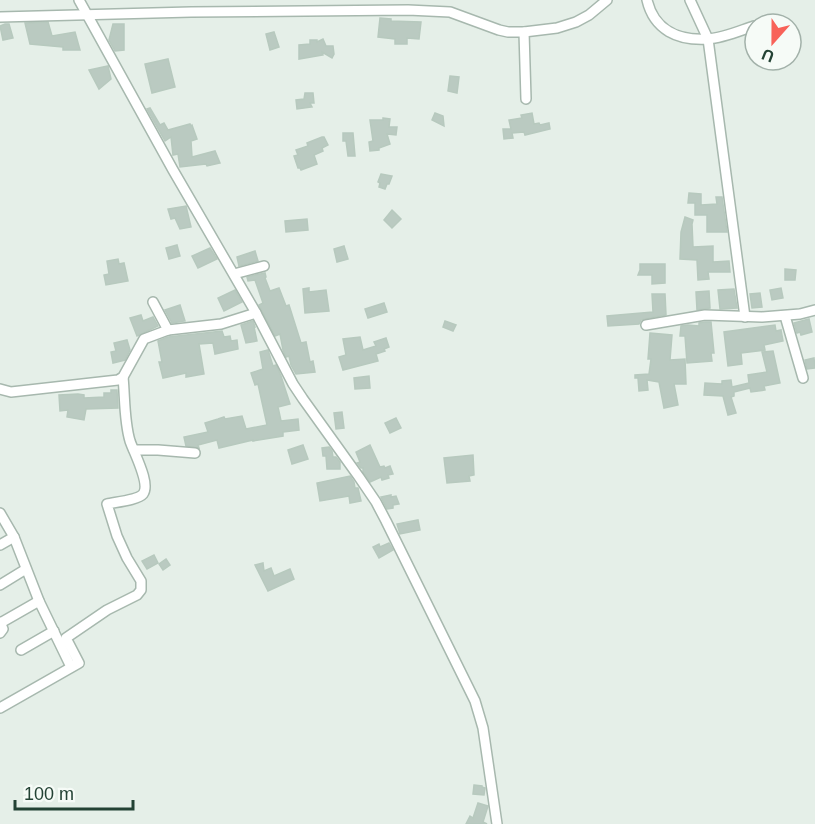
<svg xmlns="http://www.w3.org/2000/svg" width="815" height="824" font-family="Helvetica,sans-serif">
  <rect width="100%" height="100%" fill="#e5efe8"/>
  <g fill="#bacac1" stroke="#b7c9be" stroke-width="1.5">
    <polygon points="380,18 391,19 391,21 421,22 419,39 407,38 407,44 395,44 395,39 378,37"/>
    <polygon points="48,22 52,36 75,32 80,50 63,50 63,47 30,44 25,23"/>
    <polygon points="5,24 9,24 13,38 3,40 0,26"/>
    <polygon points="113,24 124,24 124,50 115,51 109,40"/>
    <polygon points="274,32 279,47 270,50 266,34"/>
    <polygon points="323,39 326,46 333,46 334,54 332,58 322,52 323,55 299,59 299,45 310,44 310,40 317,40 317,42"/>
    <polygon points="168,59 175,87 152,93 145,64"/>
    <polygon points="108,66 111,79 99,89 89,70"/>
    <polygon points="450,76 459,77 457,93 448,91"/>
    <polygon points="305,93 313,93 314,103 310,103 312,107 297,109 296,100 304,99"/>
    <polygon points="150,108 160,125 164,123 168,130 190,124 191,126 192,125 197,139 191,141 192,157 215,151 220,163 207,166 206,164 180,167 178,154 173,155 171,137 165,141 147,109"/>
    <polygon points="435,113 443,116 444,126 432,120"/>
    <polygon points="532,113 534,124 539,123 540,125 549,123 550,129 525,135 524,132 512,133 513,138 504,139 503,129 511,129 509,120 522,118 521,115"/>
    <polygon points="383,118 390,119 389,127 397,127 396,135 387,134 390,144 379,148 379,150 370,151 369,142 373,141 370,120 383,120"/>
    <polygon points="343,133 353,133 355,156 348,156 346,141 343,141"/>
    <polygon points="322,137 324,137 328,145 322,148 323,151 314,155 317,164 301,170 300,168 298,168 294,156 298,155 296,150 308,146 307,143"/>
    <polygon points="381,174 392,176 389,184 387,184 385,189 379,187 380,183 378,182"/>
    <polygon points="689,193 701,194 701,205 717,204 716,197 722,197 727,232 707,232 707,215 695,215 695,203 688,203"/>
    <polygon points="186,206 191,227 180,229 175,218 171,219 168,209"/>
    <polygon points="392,210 401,219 392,228 384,220"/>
    <polygon points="685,217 693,220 692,224 693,247 713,246 713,262 729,261 730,272 708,272 709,279 698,280 697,260 680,259 681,232"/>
    <polygon points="307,219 308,230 286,232 285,221"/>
    <polygon points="177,245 180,256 169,259 166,248"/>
    <polygon points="344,246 348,259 337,262 334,249"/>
    <polygon points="210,248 217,259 198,268 192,256"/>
    <polygon points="255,251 258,261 239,266 237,257"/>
    <polygon points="118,259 119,264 124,263 128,281 106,285 104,275 109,274 107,261"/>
    <polygon points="640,264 665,264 665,283 652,284 652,275 638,275 640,270"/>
    <polygon points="785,269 796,270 795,280 785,280"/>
    <polygon points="265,273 266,277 265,278 270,291 279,288 286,306 289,305 301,343 306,342 310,362 313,361 315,372 296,374 291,365 289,356 286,357 283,350 280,334 275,336 259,305 263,303 255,280 248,281 247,277"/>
    <polygon points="309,288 309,292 326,290 329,311 305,313 303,289"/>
    <polygon points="781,288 783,298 772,300 770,290"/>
    <polygon points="734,289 737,308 720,309 718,290"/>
    <polygon points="235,290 242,302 224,311 218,298"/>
    <polygon points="709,291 710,308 697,310 696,292"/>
    <polygon points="760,293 762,307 752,308 750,294"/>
    <polygon points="652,294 665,294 666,315 644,319 641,320 639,324 608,326 607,316 653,312"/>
    <polygon points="384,303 387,312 368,318 365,309"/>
    <polygon points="180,305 185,321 172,323 165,310"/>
    <polygon points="141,315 143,321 153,317 158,326 137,336 130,318"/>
    <polygon points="809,319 812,332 801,335 800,332 797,333 794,323"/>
    <polygon points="253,321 255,327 254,327 257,341 246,343 241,325"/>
    <polygon points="445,321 456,325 453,331 443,327"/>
    <polygon points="705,322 711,322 714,353 711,353 712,361 687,363 685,336 680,336 681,326 688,325 699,326 699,323"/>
    <polygon points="775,325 776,331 781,330 783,341 764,345 765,350 741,353 742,364 728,366 724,332"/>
    <polygon points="222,331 224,337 230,336 231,341 237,340 238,349 215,354 213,343 199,344 204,374 186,377 186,373 163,378 159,362 162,362 158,341 168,337"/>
    <polygon points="650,333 672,335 670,360 685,359 686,384 674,384 678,405 664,408 659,382 647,380 648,390 639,391 638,378 635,378 635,375 649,374 651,359 648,359"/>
    <polygon points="360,337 363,350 376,346 374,342 386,338 389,347 384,349 385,351 376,354 378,361 343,370 339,357 346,355 343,339"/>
    <polygon points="127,340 130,350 125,360 113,363 111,352 116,351 114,343"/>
    <polygon points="268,350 273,366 276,365 281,376 290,404 278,407 281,421 298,419 299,430 283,432 283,436 253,441 253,440 219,448 217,440 198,445 199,448 186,446 184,437 208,432 205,423 218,419 224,417 225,419 242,416 246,429 267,425 258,384 255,385 251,373 263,369 260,352"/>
    <polygon points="773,351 780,383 764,386 765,390 751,392 750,388 734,392 734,396 731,397 736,413 728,415 723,396 704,395 705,383 722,384 722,381 731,380 732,387 749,383 748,375 767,372 762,352"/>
    <polygon points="814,358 815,368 807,369 805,360"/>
    <polygon points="369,376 370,388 355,389 354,378"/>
    <polygon points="111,390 117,390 118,408 86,409 84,420 67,417 68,410 60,411 59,395 78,394 84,395 84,398 104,397 104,393 111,393"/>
    <polygon points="342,412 344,428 336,429 334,413"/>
    <polygon points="396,418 401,428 390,433 385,423"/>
    <polygon points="303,445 308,459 292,464 288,450"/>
    <polygon points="370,445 380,467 384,466 385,468 390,466 393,474 388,475 389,478 382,480 381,477 370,482 363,472 363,468 361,468 358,464 357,463 360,462 356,452"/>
    <polygon points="329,447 332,451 333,457 336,457 340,462 340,469 327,469 326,456 323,456 322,448"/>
    <polygon points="473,455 474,475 469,476 470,481 447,483 444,458"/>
    <polygon points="350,476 354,482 355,488 358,488 361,501 350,503 349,496 320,501 317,483"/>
    <polygon points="391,495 391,497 396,496 399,504 393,505 393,508 387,509 381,497"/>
    <polygon points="418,520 420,530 400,534 397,524"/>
    <polygon points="389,543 393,550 379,558 373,547 379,544 380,547"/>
    <polygon points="154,555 158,563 147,569 142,561"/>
    <polygon points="166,559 170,565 163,570 159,564"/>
    <polygon points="263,563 264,571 271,568 274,576 290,569 294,579 268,591 255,565"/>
    <polygon points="474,785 482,786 482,787 485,788 484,795 473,794"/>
    <polygon points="478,803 488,806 483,822 487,824 466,824 470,816 473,818"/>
  </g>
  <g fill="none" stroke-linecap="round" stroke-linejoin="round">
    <defs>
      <g id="street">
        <polyline points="79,0 173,170 256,313 293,384 303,399 359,477 376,502 386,521 475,701 483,728 497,824"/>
        <path d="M647 0C654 30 678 41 708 39 723 38 739 31 754 26"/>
        <polyline points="690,0 708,39 745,317"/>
        <polyline points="0,17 191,12 408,10 450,12 499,30 508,32 524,32 557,28 576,22 589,15 607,0"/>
        <polyline points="524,32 526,99"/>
        <polyline points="234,274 264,266"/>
        <polyline points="153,302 168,330 221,324 256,313"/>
        <polyline points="785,316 803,378"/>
        <polyline points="646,325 705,315 762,317 800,314 815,310"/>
        <polyline points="0,389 11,392 118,380 123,377 144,339 168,330"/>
        <polyline points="134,450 158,450 195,453"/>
        <polyline points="0,513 14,537 39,601 71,667"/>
        <polyline points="0,545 14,537"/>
        <polyline points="0,585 26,569"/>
        <polyline points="4,621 39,601"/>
        <polyline points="0,622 3,629 0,633"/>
        <polyline points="21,650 54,631"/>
        <path d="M0 708 79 663 66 638 107 610 137 595 141 590V581L127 558 117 536 107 504C116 502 138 500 143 494 151 484 134 453 130 441 124 421 125 397 123 377"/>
      </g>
    </defs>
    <use href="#street" stroke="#a7b8ae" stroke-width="12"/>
    <use href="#street" stroke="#fff" stroke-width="9"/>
  </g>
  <g transform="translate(773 42) rotate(201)"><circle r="28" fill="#f6fbf7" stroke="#a2b1a9" stroke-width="1.5"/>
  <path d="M0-4.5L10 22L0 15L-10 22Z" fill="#f86259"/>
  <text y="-9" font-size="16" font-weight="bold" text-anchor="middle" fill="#234234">U</text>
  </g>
  <path d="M15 800v9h118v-9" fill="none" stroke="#234234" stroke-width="3"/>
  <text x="24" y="800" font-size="18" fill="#234234" stroke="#f6fbf7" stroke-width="4.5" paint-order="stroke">100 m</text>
</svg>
